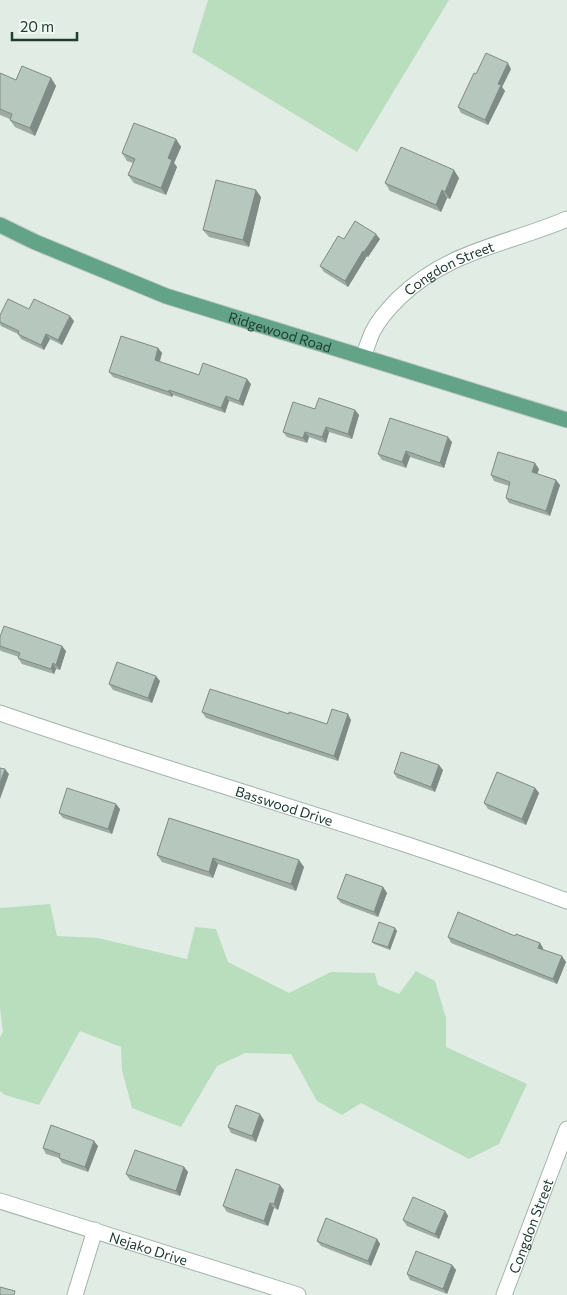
<svg xmlns="http://www.w3.org/2000/svg" width="567" height="1295" font-family="Commissioner,sans-serif">
  <rect width="100%" height="100%" fill="#e1ece5"/>
  <g fill="#b8debd">
    <polygon points="208,0 449,0 357,152 192,52"/>
    <polygon points="50,904 57,936 98,938 187,959 195,927 216,929 228,962 289,993 331,972 375,973 378,985 399,994 416,971 435,981 446,1018 446,1047 527,1084 499,1144 469,1159 361,1103 342,1115 317,1101 291,1054 245,1053 217,1066 181,1127 132,1108 122,1070 121,1047 80,1031 39,1105 5,1095 0,1091 0,1037 3,1032 0,1008 0,908"/>
  </g>
  <g fill="none" stroke-linecap="round" stroke-linejoin="round">
    <defs>
      <g id="minor">
        <path id="s1" d="M363 356C367 348 369 339 373 331 379 319 389 308 399 298 449 250 506 245 567 219"/>
        <path id="s2" d="M0 713C188 778 381 831 567 901"/>
        <path id="s3" d="M0 1201 298 1295"/>
        <polyline points="75,1295 95,1230"/>
        <path id="s4" d="M504 1295 567 1129"/>
      </g>
      <g id="major">
        <path id="s5" d="M0 225 35 242 166 296 567 420"/>
      </g>
    </defs>
    <use href="#minor" stroke="#a3b4ab" stroke-width="17"/>
    <use href="#major" stroke="#c1c9c5" stroke-width="17"/>
    <use href="#minor" stroke="#fff" stroke-width="15"/>
    <use href="#major" stroke="#63a489" stroke-width="15"/>
  </g>
  <g fill="#9daba3">
    <polygon points="511,69 502,87 505,91 488,125 461,113 458,107 476,74"/>
    <polygon points="0,73 16,80 51,78 56,86 35,136 15,127 10,120 10,119 0,115"/>
    <polygon points="176,139 181,147 174,163 177,167 166,195 134,183 128,175 133,163 127,161 122,153"/>
    <polygon points="459,178 450,199 447,198 441,212 390,191 385,183"/>
    <polygon points="261,197 249,247 209,237 203,230"/>
    <polygon points="344,239 380,239 368,257 367,256 348,287 324,272 320,266"/>
    <polygon points="0,315 74,321 62,345 50,339 44,350 21,339 18,334 1,326 0,324"/>
    <polygon points="158,348 162,353 160,362 199,375 251,384 243,406 229,401 225,413 173,395 172,397 113,377 109,372"/>
    <polygon points="315,409 355,410 359,415 352,439 329,432 326,443 309,437 307,443 287,437 283,432"/>
    <polygon points="452,442 444,468 410,457 406,468 382,460 378,454"/>
    <polygon points="539,469 537,474 560,485 550,516 509,503 506,498 509,486 494,481 491,475"/>
    <polygon points="0,637 66,651 60,670 56,669 54,674 22,664 18,658 19,657 1,651 0,650"/>
    <polygon points="160,681 152,703 113,690 109,684"/>
    <polygon points="202,712 289,714 327,724 351,720 338,761 206,718"/>
    <polygon points="443,770 435,792 397,778 394,773"/>
    <polygon points="535,788 539,793 526,825 488,809 484,803"/>
    <polygon points="120,809 112,834 63,818 59,813"/>
    <polygon points="169,818 304,867 296,891 218,864 213,878 162,862 157,855"/>
    <polygon points="383,887 387,893 378,917 341,903 337,898"/>
    <polygon points="395,928 397,931 390,950 374,944 372,942"/>
    <polygon points="448,937 540,943 543,948 543,949 566,962 557,984 451,943"/>
    <polygon points="264,1120 256,1142 231,1133 228,1127"/>
    <polygon points="98,1146 88,1172 62,1163 59,1158 46,1154 43,1148"/>
    <polygon points="184,1167 188,1172 180,1196 130,1180 126,1174"/>
    <polygon points="284,1190 278,1210 274,1208 268,1226 227,1212 223,1206"/>
    <polygon points="445,1211 448,1216 439,1239 407,1226 403,1220"/>
    <polygon points="377,1239 380,1244 371,1266 321,1246 317,1241"/>
    <polygon points="452,1265 456,1270 447,1294 410,1280 407,1274"/>
  </g>
  <g fill="#7f8b85">
    <polygon points="508,63 511,69 502,87 505,91 488,125 485,120 498,84"/>
    <polygon points="51,78 56,86 35,136 30,128"/>
    <polygon points="176,139 181,147 174,163 177,167 166,195 161,188 168,158"/>
    <polygon points="454,170 459,178 450,199 445,192"/>
    <polygon points="256,190 261,197 249,247 243,240"/>
    <polygon points="442,190 447,198 441,212 436,205"/>
    <polygon points="376,234 380,239 368,257 364,252"/>
    <polygon points="363,251 367,256 348,287 345,281"/>
    <polygon points="70,316 74,321 62,345 58,340"/>
    <polygon points="46,334 50,339 44,350 41,345"/>
    <polygon points="158,348 162,353 158,365 155,360"/>
    <polygon points="247,379 251,384 243,406 239,401"/>
    <polygon points="169,390 173,395 172,397 169,392"/>
    <polygon points="226,396 229,401 225,413 221,408"/>
    <polygon points="355,410 359,415 352,439 348,434"/>
    <polygon points="326,427 329,432 326,443 322,437"/>
    <polygon points="305,432 309,437 307,443 303,438"/>
    <polygon points="448,437 452,442 444,468 440,463"/>
    <polygon points="406,451 410,457 406,468 402,462"/>
    <polygon points="535,463 539,469 536,478 532,472"/>
    <polygon points="556,480 560,485 550,516 546,511"/>
    <polygon points="62,646 66,651 60,670 56,665"/>
    <polygon points="53,663 56,669 54,674 51,669"/>
    <polygon points="156,676 160,681 152,703 148,698"/>
    <polygon points="348,714 351,720 338,761 334,756"/>
    <polygon points="439,765 443,770 435,792 431,787"/>
    <polygon points="5,769 9,774 0,799 0,783"/>
    <polygon points="535,788 539,793 526,825 522,819"/>
    <polygon points="116,804 120,809 112,834 108,829"/>
    <polygon points="213,858 218,864 213,878 209,872"/>
    <polygon points="299,860 304,867 296,891 291,884"/>
    <polygon points="383,887 387,893 378,917 374,912"/>
    <polygon points="395,928 397,931 390,950 388,947"/>
    <polygon points="540,943 543,948 542,953 538,948"/>
    <polygon points="562,956 566,962 557,984 553,979"/>
    <polygon points="260,1114 264,1120 256,1142 252,1136"/>
    <polygon points="94,1141 98,1146 88,1172 85,1167"/>
    <polygon points="184,1167 188,1172 180,1196 176,1191"/>
    <polygon points="280,1185 284,1190 278,1210 274,1204"/>
    <polygon points="270,1203 274,1208 268,1226 264,1221"/>
    <polygon points="445,1211 448,1216 439,1239 435,1234"/>
    <polygon points="377,1239 380,1244 371,1266 368,1261"/>
    <polygon points="452,1265 456,1270 447,1294 443,1289"/>
  </g>
  <g fill="#b6c7be" stroke="#7f8b85">
    <polygon points="486,53 508,63 498,84 501,85 485,120 458,107 474,73 476,74"/>
    <polygon points="22,66 51,78 30,128 10,120 12,114 0,109 0,73 16,80"/>
    <polygon points="134,123 176,139 168,158 172,160 161,188 128,175 135,159 122,153"/>
    <polygon points="401,147 454,170 445,192 442,190 436,205 385,183"/>
    <polygon points="216,180 256,190 243,240 203,230"/>
    <polygon points="355,221 376,234 364,252 363,251 345,281 320,266 338,236 344,239"/>
    <polygon points="8,299 29,309 34,299 70,316 58,340 46,334 41,345 18,334 19,331 0,322 0,315"/>
    <polygon points="121,336 158,348 155,360 199,375 203,363 247,379 239,401 226,396 221,408 169,390 169,392 109,372"/>
    <polygon points="319,398 355,410 348,434 326,427 322,437 305,432 303,438 283,432 293,402 315,409"/>
    <polygon points="390,418 448,437 440,463 406,451 402,462 378,454"/>
    <polygon points="498,452 535,463 532,472 556,480 546,511 506,498 510,482 491,475"/>
    <polygon points="4,626 62,646 56,665 53,663 51,669 18,658 20,653 0,646 0,637"/>
    <polygon points="117,662 156,676 148,698 109,684"/>
    <polygon points="210,689 289,714 289,712 327,724 332,709 348,714 334,756 202,712"/>
    <polygon points="401,752 439,765 431,787 394,773"/>
    <polygon points="0,768 5,769 0,783"/>
    <polygon points="497,772 535,788 522,819 484,803"/>
    <polygon points="67,788 116,804 108,829 59,813"/>
    <polygon points="169,818 299,860 291,884 213,858 209,872 157,855"/>
    <polygon points="346,874 383,887 374,912 337,898"/>
    <polygon points="458,912 515,936 516,934 540,943 538,948 562,956 553,979 448,937"/>
    <polygon points="379,922 395,928 388,947 372,942"/>
    <polygon points="236,1105 260,1114 252,1136 228,1127"/>
    <polygon points="51,1125 94,1141 85,1167 59,1158 60,1154 43,1148"/>
    <polygon points="135,1150 184,1167 176,1191 126,1174"/>
    <polygon points="236,1169 280,1185 274,1204 270,1203 264,1221 223,1206"/>
    <polygon points="413,1197 445,1211 435,1234 403,1220"/>
    <polygon points="326,1218 377,1239 368,1261 317,1241"/>
    <polygon points="416,1251 452,1265 443,1289 407,1274"/>
    <polygon points="0,1287 15,1291 14,1295 0,1295"/>
  </g>
  <g text-anchor="middle" dominant-baseline="central" stroke-width="4" stroke-linejoin="round" paint-order="stroke">
    <g font-size="14" fill="#203d31" stroke="#f1f8f4">
      <text stroke="none"><textPath href="#s1" startOffset="128">Congdon Street</textPath></text>
      <text stroke="none"><textPath href="#s5" startOffset="300">Ridgewood Road</textPath></text>
      <text stroke="none"><textPath href="#s2" startOffset="299">Basswood Drive</textPath></text>
      <text stroke="none"><textPath href="#s4" startOffset="74">Congdon Street</textPath></text>
      <text stroke="none"><textPath href="#s3" startOffset="156">Nejako Drive</textPath></text>
    </g>
  </g>
  <path d="M12 32v8h65v-8" fill="none" stroke="#203d31" stroke-width="2.5"/>
  <text x="20" y="32" font-size="15" fill="#203d31" stroke="#f1f8f4" stroke-width="4" paint-order="stroke">20 m</text>
</svg>
